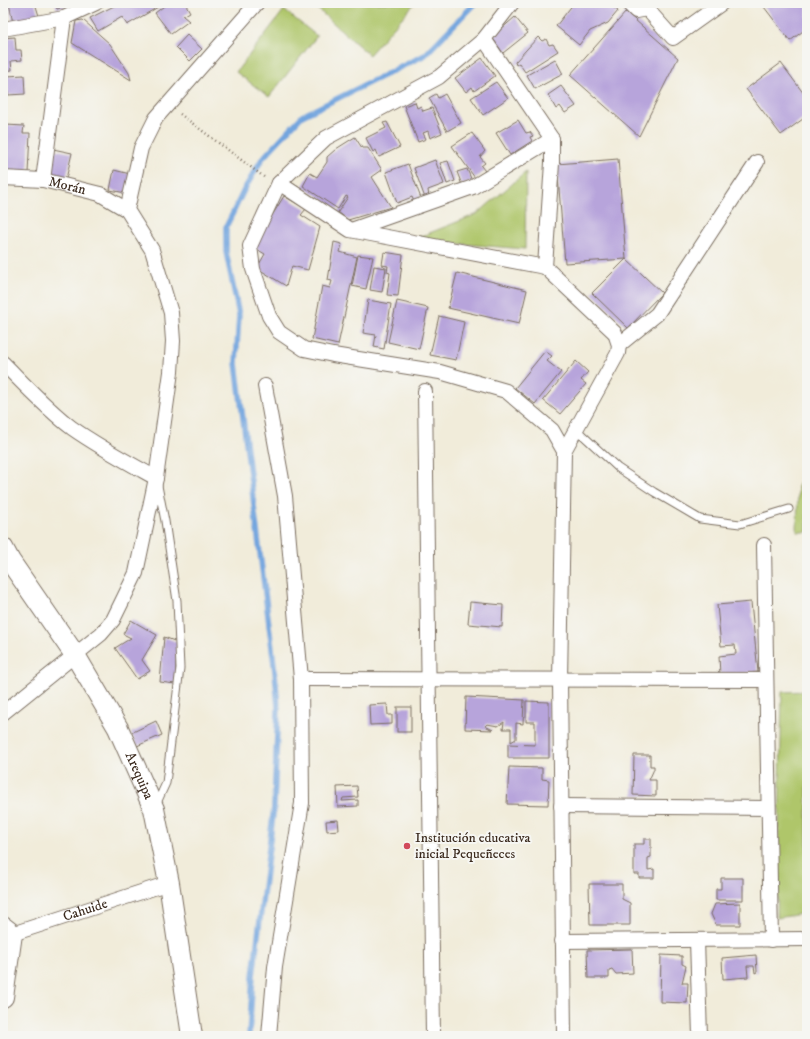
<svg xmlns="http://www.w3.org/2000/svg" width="810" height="1039" font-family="'IM FELL DW Pica',serif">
  <rect width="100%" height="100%" fill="#f6f6f2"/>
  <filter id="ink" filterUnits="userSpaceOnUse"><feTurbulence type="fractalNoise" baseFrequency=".025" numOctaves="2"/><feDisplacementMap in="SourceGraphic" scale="8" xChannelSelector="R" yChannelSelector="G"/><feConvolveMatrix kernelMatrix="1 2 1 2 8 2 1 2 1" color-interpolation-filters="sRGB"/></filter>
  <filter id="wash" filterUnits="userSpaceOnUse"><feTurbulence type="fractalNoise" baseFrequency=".012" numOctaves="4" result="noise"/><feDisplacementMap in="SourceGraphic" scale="16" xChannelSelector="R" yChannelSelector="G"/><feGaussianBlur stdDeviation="0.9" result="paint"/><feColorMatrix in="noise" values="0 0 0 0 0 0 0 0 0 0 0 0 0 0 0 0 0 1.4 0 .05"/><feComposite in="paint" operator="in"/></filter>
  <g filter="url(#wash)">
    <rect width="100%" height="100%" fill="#f1ecda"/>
    <g fill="#afc66b" stroke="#757844">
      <polygon points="311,3 415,3 369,55"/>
      <polygon points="284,10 317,36 269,97 236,72"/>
      <polygon points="526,172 525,249 412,240 477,214"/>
      <polygon points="798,483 807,484 807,532 797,532"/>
      <polygon points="807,691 807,913 777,918 782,692"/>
    </g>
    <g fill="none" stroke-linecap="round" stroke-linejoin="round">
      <polyline stroke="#73a5de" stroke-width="5.5" points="249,1036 253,976 274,807 278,708 275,672 236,363 239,315 226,252 226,227 244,190 262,159 302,116 425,55 475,3"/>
    </g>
    <g id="blocks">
      <g fill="#b7a4db">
        <polygon points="9,3 35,3 39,16 13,23"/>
        <polygon points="55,3 68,3 69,6 57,9"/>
        <polygon points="120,3 165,3 127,25 122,17 98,31 90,18"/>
        <polygon points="168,3 185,3 190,12 183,16 189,21 171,34 155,13"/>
        <polygon points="574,3 608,3 618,11 608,23 590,31 579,45 556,26"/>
        <polygon points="761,3 807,3 807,28 790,41"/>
        <polygon points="626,12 678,58 639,136 570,75"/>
        <polygon points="515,17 528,33 503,53 492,37"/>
        <polygon points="83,20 110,44 129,73 131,80 72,43 76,21"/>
        <polygon points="187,35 202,49 190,61 176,47"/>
        <polygon points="15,37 16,50 21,50 22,60 11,61 12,70 3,71 3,38"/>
        <polygon points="538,37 542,41 546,39 549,45 553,44 558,51 525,72 519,63 516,65 515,62"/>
        <polygon points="482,58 495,76 474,91 472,87 466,92 455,78"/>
        <polygon points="555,59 563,74 535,89 527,75"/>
        <polygon points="781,63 807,98 807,116 781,135 746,89"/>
        <polygon points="24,75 25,94 8,95 7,76"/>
        <polygon points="496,82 508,98 483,115 471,98"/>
        <polygon points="561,86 576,106 565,113 560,106 556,109 548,95"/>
        <polygon points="436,94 438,98 445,94 461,123 447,131 429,98"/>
        <polygon points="415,102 417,108 421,106 423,111 432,108 442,133 430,138 428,131 423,133 426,139 418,142 404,106"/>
        <polygon points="518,120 526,133 530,132 533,136 530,137 532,141 510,155 496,133"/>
        <polygon points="387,122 400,147 379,157 376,150 373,152 366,138 386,128 383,123"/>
        <polygon points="6,125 24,126 23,133 30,133 28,173 4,171"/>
        <polygon points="472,133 485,151 480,157 485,163 481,166 485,171 475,178 452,146"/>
        <polygon points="355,137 362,148 368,148 382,170 372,177 391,207 348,220 338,212 348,197 346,196 338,209 303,186 310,173 317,177 327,162 327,157 336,149"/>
        <polygon points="53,149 72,153 66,179 48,175"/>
        <polygon points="618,159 626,259 565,263 557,164"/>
        <polygon points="435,160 444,184 428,190 429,197 425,198 414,168"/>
        <polygon points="448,161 455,181 447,184 440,163"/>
        <polygon points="408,164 422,201 415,204 412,197 397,203 386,172"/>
        <polygon points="467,169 472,181 462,185 457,172"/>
        <polygon points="114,170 130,174 126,193 110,190"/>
        <polygon points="284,196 306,209 301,215 320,227 308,270 292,266 286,286 257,268 265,254 253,247"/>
        <polygon points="334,242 342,244 340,252 357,257 338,345 312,339 322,286 330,288 332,281 328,280"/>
        <polygon points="384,252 403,255 398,296 387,295 390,273 387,272 388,266 382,265"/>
        <polygon points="358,255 373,257 366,289 352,286"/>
        <polygon points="626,259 662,293 628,328 592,293"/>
        <polygon points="374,266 386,268 382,292 370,290"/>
        <polygon points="457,273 527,290 519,324 448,308"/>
        <polygon points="368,300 391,304 384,349 374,347 376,335 363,333"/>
        <polygon points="397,301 428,308 419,349 388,342"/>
        <polygon points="439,316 464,322 456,360 430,355"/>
        <polygon points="545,351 552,356 547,361 561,372 535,404 515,388"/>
        <polygon points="576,361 588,372 581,380 586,384 560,414 543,400"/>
        <polygon points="470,602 503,605 502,627 468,624"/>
        <polygon points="751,602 758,672 720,675 719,656 736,654 735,645 721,646 717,605"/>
        <polygon points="131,620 157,635 142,660 150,671 137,679 115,648 131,638 123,634"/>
        <polygon points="164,637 177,642 175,684 160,682"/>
        <polygon points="466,697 524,700 523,724 516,723 516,739 511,742 511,729 503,729 504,722 498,726 487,724 485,726 493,730 465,729"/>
        <polygon points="526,701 549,702 549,758 508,758 508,744 535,745 535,722 526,722"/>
        <polygon points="387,704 388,715 392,715 392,724 370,725 369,705"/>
        <rect x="397" y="707" width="14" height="25"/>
        <polygon points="156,721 162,735 137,746 131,733"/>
        <polygon points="634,755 650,755 650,766 654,766 654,769 649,780 656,780 656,796 633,795"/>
        <polygon points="509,767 542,768 542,779 549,780 548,805 507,804"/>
        <polygon points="357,786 358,797 343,798 342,801 358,800 358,806 338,807 337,787"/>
        <polygon points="338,820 339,830 327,831 326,821"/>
        <polygon points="644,839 651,839 651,857 648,858 648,870 654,869 654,878 639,878 639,874 634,874 634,844 644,844"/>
        <polygon points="721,878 743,878 743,900 716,900 716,889 721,889"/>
        <polygon points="589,884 622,884 622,899 630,903 630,925 590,925"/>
        <polygon points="740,903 740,925 716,925 711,914 715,904"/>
        <polygon points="632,949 633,973 616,974 612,969 609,970 609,978 588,978 587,950"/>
        <polygon points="661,955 682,956 682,964 686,966 682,983 688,983 687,1003 660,1002"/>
        <polygon points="756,955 757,972 755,973 754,966 747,966 748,977 723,979 722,958"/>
      </g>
    </g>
  </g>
  <g filter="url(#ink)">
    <use href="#blocks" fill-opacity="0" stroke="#7b6e60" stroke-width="1"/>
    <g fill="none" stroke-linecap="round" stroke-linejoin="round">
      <defs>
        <g id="lane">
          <polyline points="576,429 618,468 654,492 700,519 740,524 789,509"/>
          <polyline points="156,805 166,783 180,668 177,601 165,521 158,486"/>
        </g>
        <g id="street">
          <polyline points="512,3 484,39 439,77 326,138 279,183 250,246 253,269 269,316 279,332 304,349 333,355 440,372 506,391 552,430 564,451 560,680 564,1036"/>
          <polyline points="628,3 636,11 647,9"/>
          <polyline points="647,9 673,38 722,3"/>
          <polyline points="3,29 64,18 96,3"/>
          <polyline points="484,39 552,139 552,163 545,267"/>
          <path id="s1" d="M3 178 43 180 100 194 127 210"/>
          <polyline points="43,180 64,18"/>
          <polyline points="279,183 350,230 545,267 615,333 619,345 618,353 564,451"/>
          <polyline points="351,230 473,187 552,139"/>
          <polyline points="619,345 657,314 757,162"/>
          <path d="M3 363C25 385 47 409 72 428 99 447 127 462 156 478"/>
          <polyline points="265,386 285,496 301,679 302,803 275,967 269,1036"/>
          <polyline points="425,391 433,1036"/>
          <polyline points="764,545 771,940"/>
          <polyline points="301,679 766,680"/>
          <polyline points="3,713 101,634 113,620 136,573 156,478 171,372 173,341 171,313 152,250 127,210 141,148 156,118 257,3"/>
          <polyline points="561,806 768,808"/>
          <path id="s2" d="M12 934 169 883"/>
          <polyline points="697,940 700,1036"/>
          <polyline points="562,941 807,939"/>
        </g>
        <g id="secondary">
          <path id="s3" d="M3 548 10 561 75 655 118 728 154 809 169 883 192 1036"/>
          <polyline points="3,927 12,934 3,997"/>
        </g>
      </defs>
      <use href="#lane" stroke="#7b6e60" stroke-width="9"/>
      <use href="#street" stroke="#7b6e60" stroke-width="16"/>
      <use href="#secondary" stroke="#7b6e60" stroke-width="22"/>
      <polyline stroke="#7b6e60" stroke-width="2.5" stroke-dasharray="1 3" stroke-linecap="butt" points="180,114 264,177"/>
      <use href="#lane" stroke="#fff" stroke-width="7"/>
      <use href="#street" stroke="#fff" stroke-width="14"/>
      <use href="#secondary" stroke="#fff" stroke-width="20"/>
    </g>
  </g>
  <circle fill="#d1495b" stroke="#f6f6f2" stroke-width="1.5" cx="407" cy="846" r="4"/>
  <g text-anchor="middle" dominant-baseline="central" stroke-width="4" stroke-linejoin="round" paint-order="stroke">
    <g font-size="14" fill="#3b2a1e" stroke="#f6f6f2">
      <text stroke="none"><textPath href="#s1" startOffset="65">Morán</textPath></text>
      <text stroke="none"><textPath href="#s3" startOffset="266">Arequipa</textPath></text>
      <text stroke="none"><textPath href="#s2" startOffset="77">Cahuide</textPath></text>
    </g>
    <g font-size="14" fill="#3b2a1e" stroke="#f6f6f2" text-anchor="start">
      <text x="415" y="838">Institución educativa<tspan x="415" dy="16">inicial Pequeñeces</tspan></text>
    </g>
  </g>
  <rect width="810" height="1039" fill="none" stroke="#f6f6f2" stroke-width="16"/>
</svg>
